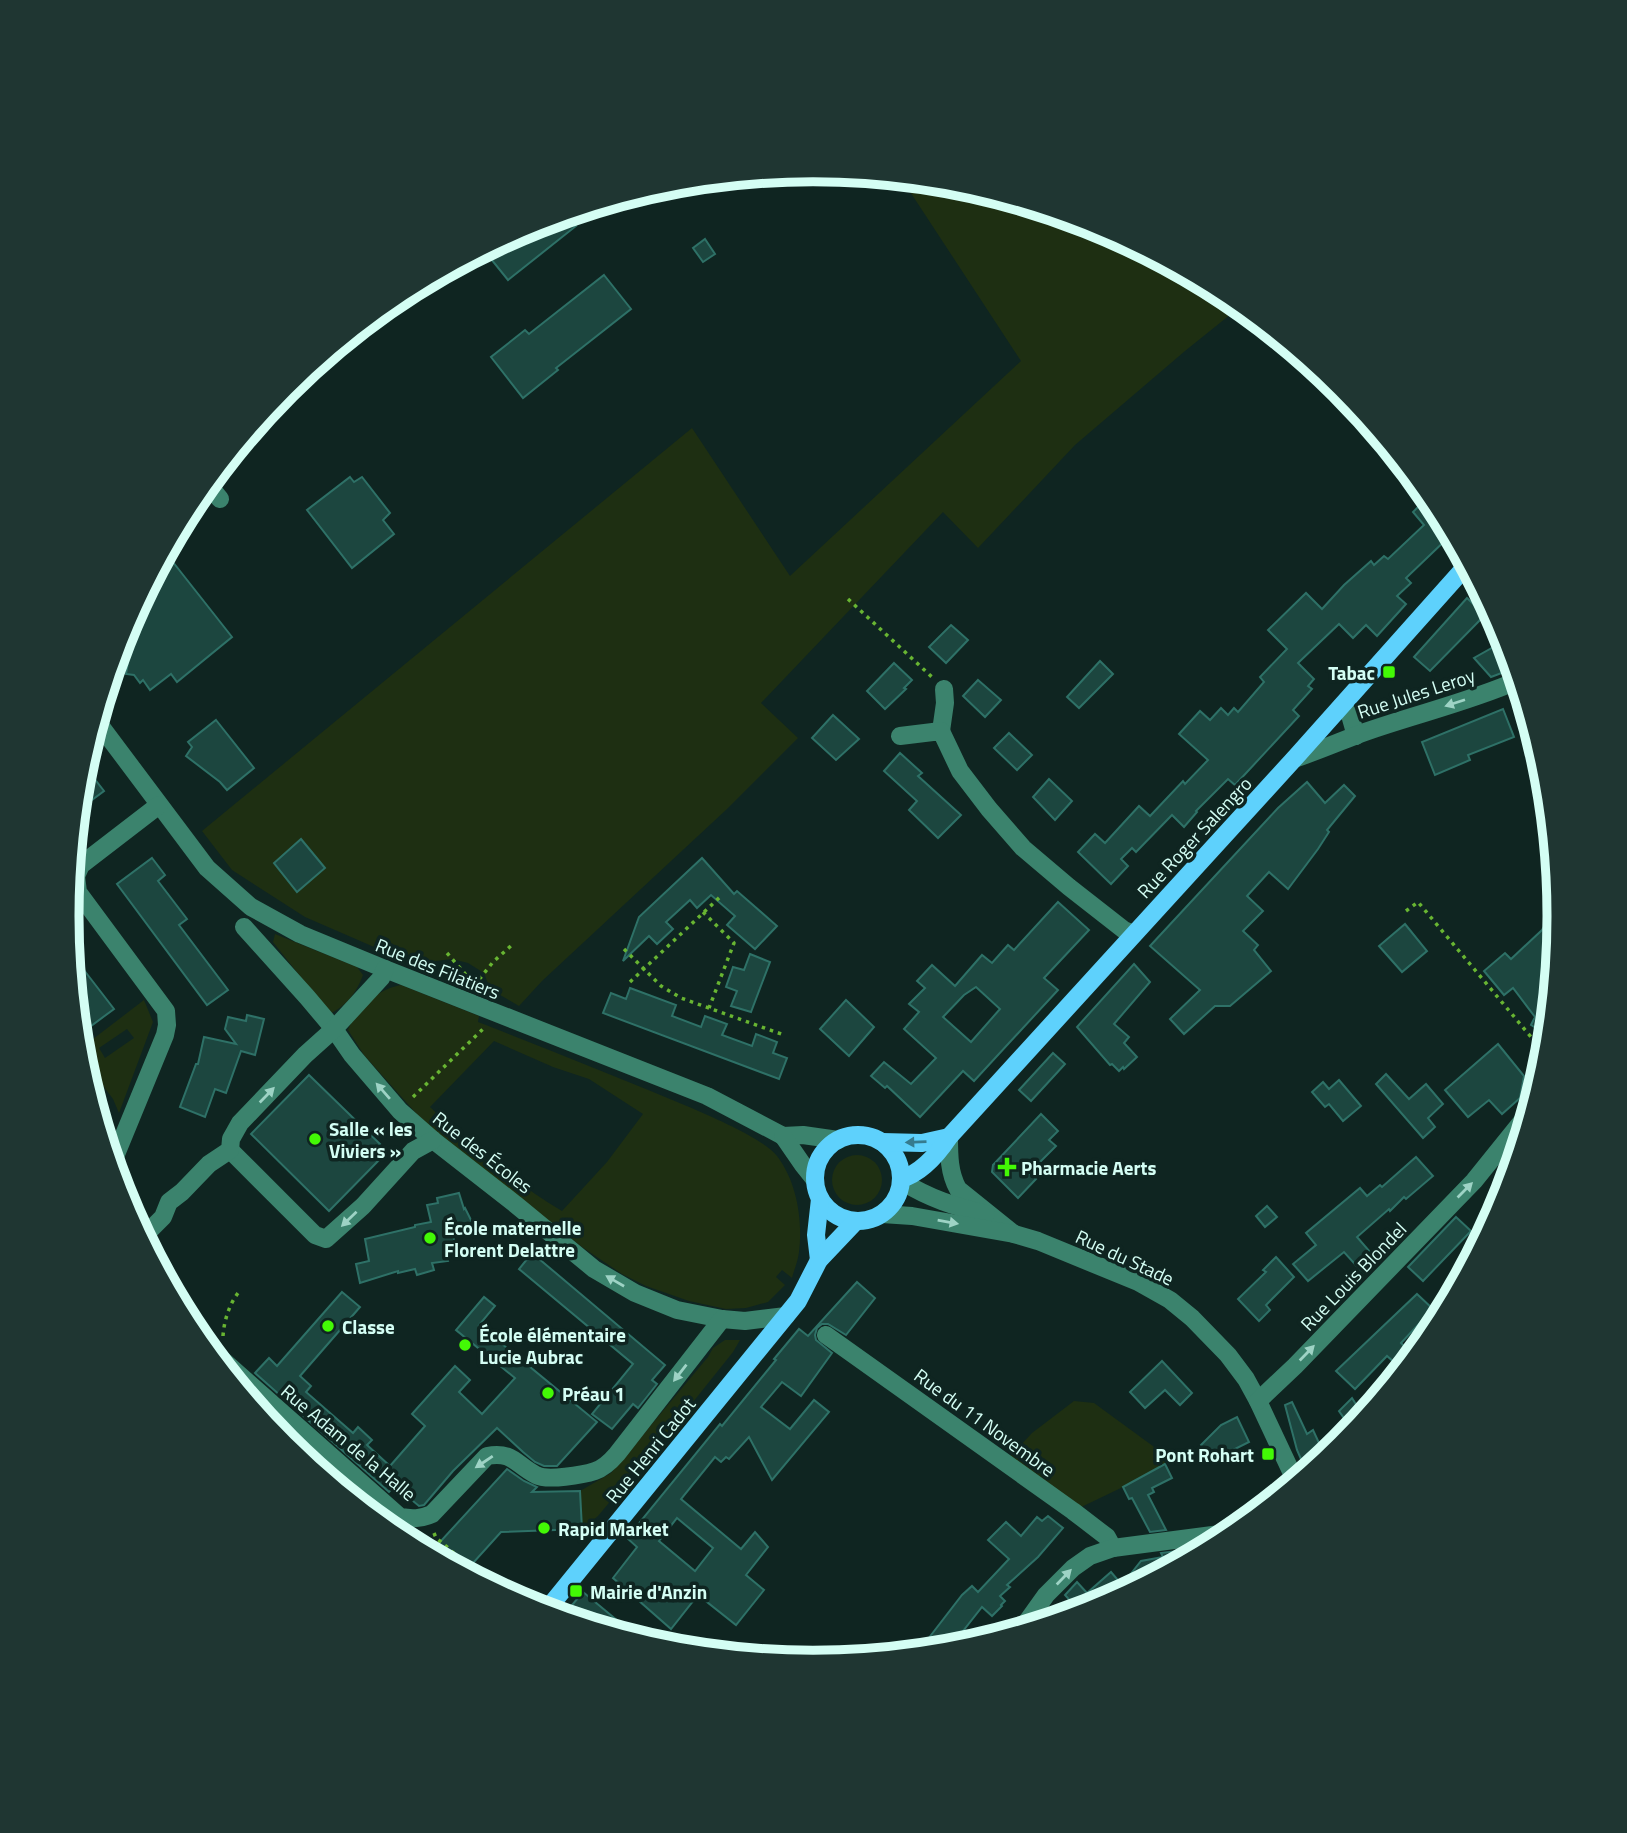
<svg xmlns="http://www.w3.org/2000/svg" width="1627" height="1833" font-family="'Titillium Web',sans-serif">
  <rect width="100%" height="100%" fill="#0f2521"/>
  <g fill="#1e2f12" fill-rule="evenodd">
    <polygon points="901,178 960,184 1100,227 1229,296 1241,306 1185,351 1075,445 978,548 943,512 761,703 798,738 727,809 542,981 519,1006 490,989 484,973 468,963 452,959 428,962 381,950 305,917 232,870 202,831 692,428 790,576 1021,361"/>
    <path d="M275 934 357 967 363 975C356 993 348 1004 330 1014L273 942Z"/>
    <path d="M401 985 479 1016 478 1022 486 1025C556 1053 625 1080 694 1109 714 1118 764 1139 777 1156 797 1182 803 1221 799 1252 798 1261 794 1270 792 1278L782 1270 776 1277 785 1285 768 1302 746 1308 726 1309 689 1301 646 1286 622 1274 582 1247 422 1120 364 1055 348 1030C356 1008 378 989 401 985ZM494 1041 553 1067 589 1079 643 1114 607 1162 562 1211C514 1183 471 1145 430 1107Z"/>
    <path d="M144 1000 153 1022 119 1113 113 1099 80 1055V1049ZM127 1029 134 1038 105 1058 99 1048Z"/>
    <circle cx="857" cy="1180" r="25"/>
    <polygon points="725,1340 740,1340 733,1352 697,1397 598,1516 582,1529 580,1491 611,1473 708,1357 713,1348"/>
    <polygon points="1074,1401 1094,1403 1172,1460 1123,1487 1073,1511 1005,1462 1032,1433"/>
  </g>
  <g fill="#1c463f" stroke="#2e7167" stroke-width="2" fill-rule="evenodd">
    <polygon points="566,215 576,226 508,280 487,254 511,235 528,226"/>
    <polygon points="705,239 715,254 703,262 693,248"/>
    <polygon points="604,275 631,309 556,368 558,370 523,398 491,357 525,330 529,334"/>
    <polygon points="350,477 354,482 362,477 390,513 383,520 394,534 352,568 307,510"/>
    <polygon points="1430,495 1435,502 1452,534 1406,578 1411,583 1397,596 1406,604 1377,636 1366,625 1353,638 1339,624 1298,663 1314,679 1308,686 1312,689 1293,710 1299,716 1235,785 1228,779 1196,811 1197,812 1184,827 1172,815 1136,852 1132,848 1121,859 1128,866 1111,884 1078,852 1095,834 1105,843 1139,806 1150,816 1183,781 1185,784 1208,760 1179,734 1200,711 1210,720 1221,708 1228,715 1234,708 1238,712 1264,682 1260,677 1287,649 1268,630 1306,593 1322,609 1344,585 1371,561 1374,565 1384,556 1388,559 1424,525 1413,512"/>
    <polygon points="165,552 232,637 177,682 171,674 150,690 143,680 140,683 134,675 126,674 128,662 118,649 124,630"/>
    <polygon points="1467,598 1485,615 1430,671 1414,657"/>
    <polygon points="951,625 968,640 946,663 929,647"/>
    <polygon points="1506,640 1515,668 1491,677 1474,658"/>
    <polygon points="1100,661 1113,674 1079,708 1067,697"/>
    <polygon points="894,663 912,680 904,688 906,689 885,709 867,691"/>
    <polygon points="978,680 1001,700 985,717 963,696"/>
    <polygon points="1503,709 1514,737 1468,755 1470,760 1435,775 1422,742"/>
    <polygon points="833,715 859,739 836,760 812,738"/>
    <polygon points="216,720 254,768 227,790 220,782 186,756 192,747 188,742"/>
    <polygon points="1009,733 1032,755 1017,770 994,748"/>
    <polygon points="900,753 922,773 918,776 961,815 938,838 909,810 917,801 884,771"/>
    <polygon points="83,764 104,791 77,811 81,770"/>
    <polygon points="1049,779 1072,801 1055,820 1033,797"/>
    <polygon points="1307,782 1325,803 1344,785 1355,796 1327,830 1329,832 1318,849 1288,889 1269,872 1247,896 1263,911 1243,931 1258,945 1254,950 1271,971 1230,1006 1215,1006 1184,1034 1170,1019 1200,990 1150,946 1278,808"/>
    <polygon points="301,839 325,868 297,892 274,863"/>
    <polygon points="152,858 165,875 158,881 187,919 179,925 228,990 207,1005 117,884"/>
    <polygon points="702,858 734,894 737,891 777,926 755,949 727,925 735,916 711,895 697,908 690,900 666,922 673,929 657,944 649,936 623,961 639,917"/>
    <polygon points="1559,901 1560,916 1549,1036 1531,1025 1535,1017 1513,988 1504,995 1484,971 1505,953 1511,959 1542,930"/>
    <path d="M1058 902 1089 930 1044 978 1058 990 974 1081 963 1071 920 1117 887 1086 885 1088 871 1076 884 1062 911 1084 936 1058 904 1029 919 1012 909 1004 925 988 917 981 932 965 955 986 982 955 992 963 1008 945 1014 950ZM976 987 1000 1009 971 1042 943 1017 964 995Z"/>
    <polygon points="1405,924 1427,951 1402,972 1379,946"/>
    <polygon points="70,952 114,1009 91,1026 75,1005"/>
    <polygon points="750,954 770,962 751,1012 731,1006 737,991 726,987 733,967 744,970"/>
    <polygon points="1134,964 1150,982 1114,1024 1129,1037 1124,1043 1137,1057 1124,1069 1123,1067 1119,1071 1112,1064 1110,1065 1077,1027"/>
    <polygon points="630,988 676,1005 672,1016 701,1027 705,1016 727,1024 722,1035 752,1046 756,1034 777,1042 773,1053 787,1058 779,1079 603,1013 611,993 626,999"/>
    <polygon points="846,1000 874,1027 849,1056 820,1029"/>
    <polygon points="247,1015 264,1019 255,1055 241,1051 226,1093 215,1089 205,1117 180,1107 196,1064 198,1064 204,1037 236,1044 225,1029 228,1017 246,1021"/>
    <polygon points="1498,1044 1524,1076 1520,1098 1502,1114 1489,1100 1468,1117 1445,1090"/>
    <polygon points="1053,1053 1065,1064 1031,1101 1019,1090"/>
    <polygon points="1386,1074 1409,1099 1426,1084 1443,1104 1428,1118 1435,1127 1423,1138 1376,1084"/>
    <polygon points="309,1075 380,1144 375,1149 383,1156 329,1211 251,1134"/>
    <polygon points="1339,1080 1361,1106 1343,1121 1329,1104 1325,1107 1312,1092 1323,1082 1329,1089"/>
    <polygon points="1041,1114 1058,1131 1049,1140 1056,1146 1029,1173 1036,1179 1018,1198 992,1172 993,1165"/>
    <polygon points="1416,1157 1433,1176 1406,1199 1404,1197 1390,1211 1389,1209 1357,1237 1378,1261 1363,1273 1344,1252 1308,1281 1293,1264 1316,1245 1306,1233 1360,1188 1367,1196 1380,1185 1382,1187"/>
    <polygon points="459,1193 464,1209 465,1208 476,1230 453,1236 456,1246 445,1248 448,1261 432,1263 434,1270 417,1275 415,1269 398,1273 398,1271 360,1283 356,1264 369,1261 365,1239 415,1227 415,1225 431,1222 427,1205 438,1203 437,1198"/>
    <polygon points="1267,1206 1277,1217 1265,1227 1256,1216"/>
    <polygon points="1456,1217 1471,1231 1423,1281 1408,1267"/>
    <polygon points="532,1253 665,1365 652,1380 657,1384 646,1398 638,1408 633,1404 612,1429 592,1414 633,1364 519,1269"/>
    <polygon points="1276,1257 1294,1277 1266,1305 1270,1310 1259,1321 1238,1299 1266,1272 1263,1270"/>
    <path d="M857 1282 875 1298 846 1335 828 1324H822L817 1328 815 1335 816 1340 832 1353 801 1396 782 1382 761 1407 790 1429 814 1400 829 1412 772 1480 749 1437 729 1459 726 1457 721 1462 715 1457 681 1499 741 1549 755 1532 768 1547 746 1575 764 1590 736 1625 698 1595 671 1629 613 1578 637 1547 627 1538 720 1424 722 1426 776 1360 774 1359 799 1329 808 1336ZM677 1518 713 1548 695 1571 659 1541Z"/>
    <polygon points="342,1292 360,1307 300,1376 311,1386 306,1392 353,1433 358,1427 372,1440 367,1445 390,1466 425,1426 412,1414 455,1366 470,1380 459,1392 482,1414 515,1378 456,1330 484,1297 495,1306 479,1325 597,1422 557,1466 544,1466 535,1462 523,1452 497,1428 453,1471 424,1505 419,1506 395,1486 389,1492 255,1373 269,1358 277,1366"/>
    <polygon points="1417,1294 1433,1309 1401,1343 1414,1356 1403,1370 1387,1356 1355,1389 1336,1371"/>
    <polygon points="1162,1361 1192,1393 1180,1405 1165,1390 1145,1408 1130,1392"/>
    <polygon points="243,1393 374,1509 370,1514 285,1444"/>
    <polygon points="1352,1398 1364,1417 1353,1431 1339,1411"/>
    <polygon points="1292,1402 1307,1434 1313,1430 1326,1458 1307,1473 1297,1450 1285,1405"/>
    <polygon points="1237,1417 1249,1442 1209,1462 1201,1445 1221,1425"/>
    <polygon points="1165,1464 1172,1478 1152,1488 1154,1492 1148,1495 1166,1530 1150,1532 1132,1498 1129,1499 1123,1487"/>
    <polygon points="507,1469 524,1481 537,1487 532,1492 580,1491 582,1529 501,1532 464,1573 429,1554"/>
    <polygon points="1048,1516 1063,1528 1038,1557 1007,1585 1010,1587 1000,1596 1005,1601 1001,1605 1002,1606 992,1616 982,1607 948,1650 943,1651 928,1639 962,1595 972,1586 978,1592 1009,1559 988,1540 1006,1522 1021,1536 1037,1517 1042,1521"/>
    <polygon points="1177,1551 1179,1554 1197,1551 1198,1554 1099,1607 1080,1612 1065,1595 1077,1582 1087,1593 1111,1572 1122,1585 1141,1561 1163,1557 1161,1553"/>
    <polygon points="583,1592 642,1641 562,1617"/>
  </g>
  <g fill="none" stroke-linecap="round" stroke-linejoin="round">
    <g stroke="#68b532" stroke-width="3.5" stroke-dasharray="3.5 5" stroke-linecap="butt">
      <polyline points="848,599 933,678"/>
      <polyline points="1406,911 1418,902 1547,1056"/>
      <polyline points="703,912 734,943 709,1008"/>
      <polyline points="624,949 661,986 681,998 784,1035"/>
      <polyline points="447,953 473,983"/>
      <polyline points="630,982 720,897"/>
      <polyline points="474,986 493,962 513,944"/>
      <polyline points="413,1097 485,1027"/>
      <path d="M223 1336C224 1321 229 1305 238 1293"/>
      <polyline points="434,1533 436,1538 446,1546 490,1587"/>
    </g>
    <g stroke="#3b836d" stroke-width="18">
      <polyline points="207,483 220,499"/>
      <polyline points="1341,707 1350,715 1356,736"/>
      <polyline points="96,720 207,868 251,907 300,934 385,969 707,1096 783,1136 803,1135 838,1140"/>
      <polyline points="941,731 945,703 944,689"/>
      <polyline points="900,736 941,731 960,771 989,809 1023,848 1069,887 1124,930 1134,934"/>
      <path d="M1294 759C1318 751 1341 741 1365 732 1416 714 1469 702 1519 680"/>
      <polyline points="244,927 307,997 334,1029 352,1055 400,1111 433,1140 515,1204 594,1269 635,1293 677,1310 722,1319 745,1321 786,1316"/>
      <polyline points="783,1136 803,1165 815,1180"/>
      <path d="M949 1137C949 1155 949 1173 958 1189L1014 1234"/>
      <polyline points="230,1150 315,1235 326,1239 363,1206 413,1151 433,1140"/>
      <polyline points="112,1164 165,1035 167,1025 166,1011 78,892 76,876 81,865 159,805"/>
      <path d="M901 1181C931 1199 953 1206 986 1214"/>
      <polyline points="882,1214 912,1216 1014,1234 1038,1241 1138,1282 1170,1300 1192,1318 1228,1355 1246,1379 1258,1401 1296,1482"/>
      <polyline points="142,1238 163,1217 169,1202 182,1192 209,1164 230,1150 231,1139 240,1123 305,1055 334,1029 381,978 385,969"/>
      <polyline points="826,1335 1073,1511 1107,1537 1113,1548"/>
      <path d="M200 1340 400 1517C412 1519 421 1519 432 1514L487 1456C513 1451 516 1465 536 1475 547 1481 583 1475 595 1471 604 1468 611 1461 617 1454L722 1319"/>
      <polyline points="1258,1401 1295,1366 1474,1181 1532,1109"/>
      <polyline points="1021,1630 1046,1595 1073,1568 1090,1556 1113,1548 1235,1532"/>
    </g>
    <g stroke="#5ed1fc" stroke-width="18">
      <circle cx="858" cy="1178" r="43"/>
      <polyline points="882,1142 922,1143 949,1137"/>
      <path d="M901 1179C921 1173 937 1155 949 1137L1294 759 1468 564"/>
      <polyline points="819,1260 816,1235 820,1199"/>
      <polyline points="545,1612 798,1301 819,1260 856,1221"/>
    </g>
  </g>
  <defs><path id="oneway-solid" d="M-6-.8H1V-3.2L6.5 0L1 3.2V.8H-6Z" transform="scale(1.75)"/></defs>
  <g fill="#9ed3c5">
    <use href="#oneway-solid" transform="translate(1455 703) rotate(162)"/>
    <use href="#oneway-solid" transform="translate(383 1091) rotate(-131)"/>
    <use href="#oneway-solid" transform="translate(267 1095) rotate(-46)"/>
    <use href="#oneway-solid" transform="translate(1465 1190) rotate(-45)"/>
    <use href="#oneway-solid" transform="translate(349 1219) rotate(136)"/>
    <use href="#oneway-solid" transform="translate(948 1222) rotate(10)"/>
    <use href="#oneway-solid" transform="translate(615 1281) rotate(-150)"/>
    <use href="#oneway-solid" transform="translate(1307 1353) rotate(-46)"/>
    <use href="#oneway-solid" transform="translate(680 1373) rotate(128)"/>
    <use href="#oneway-solid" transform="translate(484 1462) rotate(146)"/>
    <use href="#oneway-solid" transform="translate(1064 1577) rotate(-46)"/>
  </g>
  <use fill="#367b8e" href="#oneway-solid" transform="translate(916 1142) rotate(178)"/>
  <g fill="#43f905" stroke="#0f2521" stroke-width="2.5">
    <rect x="1382" y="665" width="14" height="14" rx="3.5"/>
    <circle cx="315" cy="1139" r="7"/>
    <path d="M1003.5 1156.5h7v7h7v7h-7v7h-7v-7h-7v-7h7z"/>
    <circle cx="430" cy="1238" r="7"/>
    <circle cx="328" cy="1326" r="7"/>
    <circle cx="465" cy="1345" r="7"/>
    <circle cx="548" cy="1393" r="7"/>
    <rect x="1261" y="1447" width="14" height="14" rx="3.5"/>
    <circle cx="544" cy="1528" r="7"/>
    <rect x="569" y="1584" width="14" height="14" rx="3.5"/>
  </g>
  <g text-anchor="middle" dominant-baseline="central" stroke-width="7" stroke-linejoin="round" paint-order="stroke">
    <g font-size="19" font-weight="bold" fill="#d4fef4" stroke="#0f2521" text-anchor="start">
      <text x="1375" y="672" text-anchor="end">Tabac</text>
      <text x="329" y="1128">Salle « les<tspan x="329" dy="22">Viviers »</tspan></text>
      <text x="1021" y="1167">Pharmacie Aerts</text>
      <text x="444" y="1227">École maternelle<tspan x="444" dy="22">Florent Delattre</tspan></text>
      <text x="342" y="1326">Classe</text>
      <text x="479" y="1334">École élémentaire<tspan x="479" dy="22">Lucie Aubrac</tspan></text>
      <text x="562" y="1393">Préau 1</text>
      <text x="1254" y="1454" text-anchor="end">Pont Rohart</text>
      <text x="558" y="1528">Rapid Market</text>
      <text x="590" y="1591">Mairie d'Anzin</text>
    </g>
    <g font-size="19" fill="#d4fef4" stroke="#0f2521">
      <text transform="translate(1416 693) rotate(-18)">Rue Jules Leroy</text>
      <text transform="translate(1194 837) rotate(-47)">Rue Roger Salengro</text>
      <text transform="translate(438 968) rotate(22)">Rue des Filatiers</text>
      <text transform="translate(483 1152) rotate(38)">Rue des Écoles</text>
      <text transform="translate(1125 1257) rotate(25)">Rue du Stade</text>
      <text transform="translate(1353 1276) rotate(-46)">Rue Louis Blondel</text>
      <text transform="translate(985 1422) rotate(36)">Rue du 11 Novembre</text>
      <text transform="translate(349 1442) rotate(40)">Rue Adam de la Halle</text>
      <text transform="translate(650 1450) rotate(-51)">Rue Henri Cadot</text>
    </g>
  </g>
  <path d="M0 0H1627V1833H0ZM79 916a734 734 0 1 1 1468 0a734 734 0 1 1-1468 0Z" fill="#1f3632" fill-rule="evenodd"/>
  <path fill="none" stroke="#d4fef4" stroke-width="9" d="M79 916a734 734 0 1 1 1468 0a734 734 0 1 1-1468 0Z"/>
</svg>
